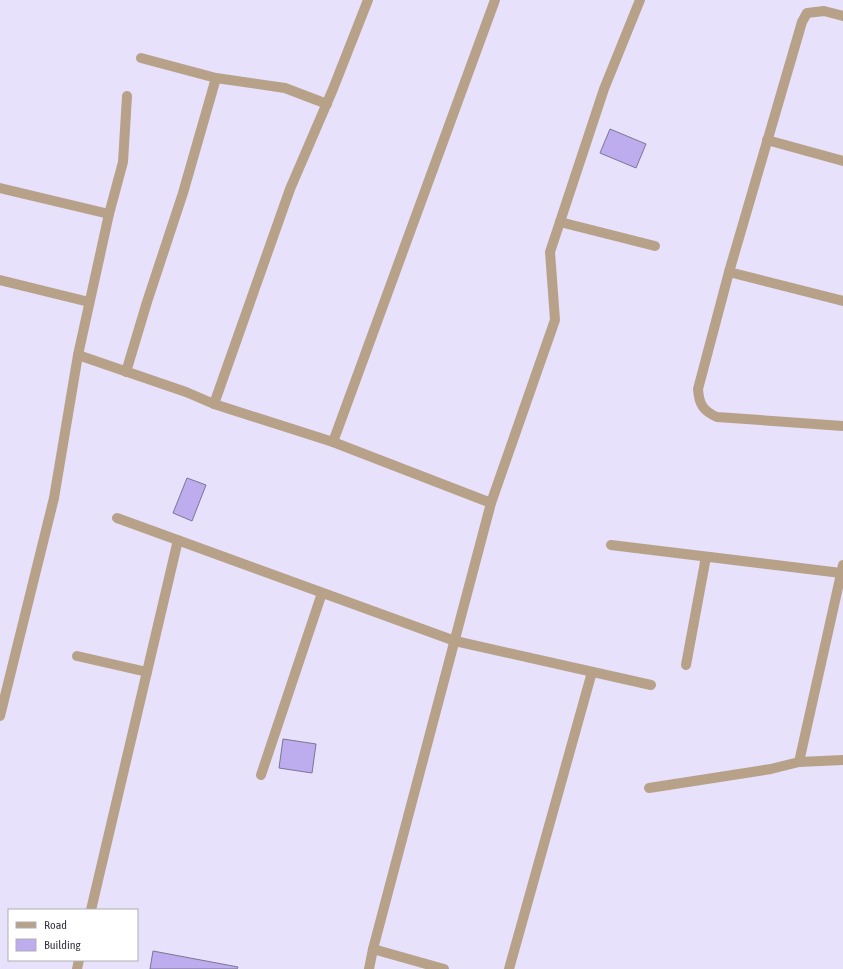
<svg xmlns="http://www.w3.org/2000/svg" width="843" height="969" font-family="'Asap Condensed',sans-serif">
  <rect width="100%" height="100%" fill="#e7e1fb"/>
  <g fill="#bdadef" stroke="#7c7592">
    <polygon points="610,129 646,144 636,168 600,153"/>
    <polygon points="187,478 206,485 192,521 173,513"/>
    <polygon points="283,739 316,744 312,773 279,768"/>
    <polygon points="153,951 238,967 237,969 150,969"/>
  </g>
  <g fill="none" stroke-linecap="round" stroke-linejoin="round">
    <g stroke="#b7a289" stroke-width="10">
      <path d="M843 16 824 11 807 13 802 22 729 272 698 389C699 404 703 411 717 417L843 426"/>
      <polyline points="141,58 216,78 285,88 327,104"/>
      <polyline points="767,140 843,161"/>
      <polyline points="0,188 109,214"/>
      <polyline points="560,222 655,246"/>
      <polyline points="729,272 843,301"/>
      <polyline points="0,280 89,302"/>
      <polyline points="78,355 186,392 214,404 333,442 491,503"/>
      <polyline points="126,372 147,302 183,193 216,78"/>
      <polyline points="214,404 290,189 333,89 368,0"/>
      <polyline points="333,442 495,0"/>
      <polyline points="117,518 455,641 651,685"/>
      <polyline points="611,545 841,573"/>
      <polyline points="77,656 147,672"/>
      <polyline points="686,665 706,557"/>
      <polyline points="0,716 54,498 78,355 109,214 123,162 127,96"/>
      <polyline points="799,762 843,565"/>
      <polyline points="261,775 322,593"/>
      <polyline points="649,788 771,769 799,762 843,760"/>
      <polyline points="91,910 178,540"/>
      <polyline points="373,949 444,969"/>
      <polyline points="77,969 79,960"/>
      <polyline points="369,969 373,949 491,503 555,320 550,252 604,89 640,0"/>
      <polyline points="509,969 592,672"/>
    </g>
  </g>
  <rect x="8" y="909" width="130" height="52" fill="#ffffff" stroke="#afaeb3"/>
  <rect x="16" y="922" width="20" height="6" fill="#b7a289" stroke="#afaeb3"/>
  <text x="44" y="929" font-size="12" fill="#383542">Road</text>
  <rect x="16" y="939" width="20" height="12" fill="#bdadef" stroke="#afaeb3"/>
  <text x="44" y="949" font-size="12" fill="#383542">Building</text>
</svg>
